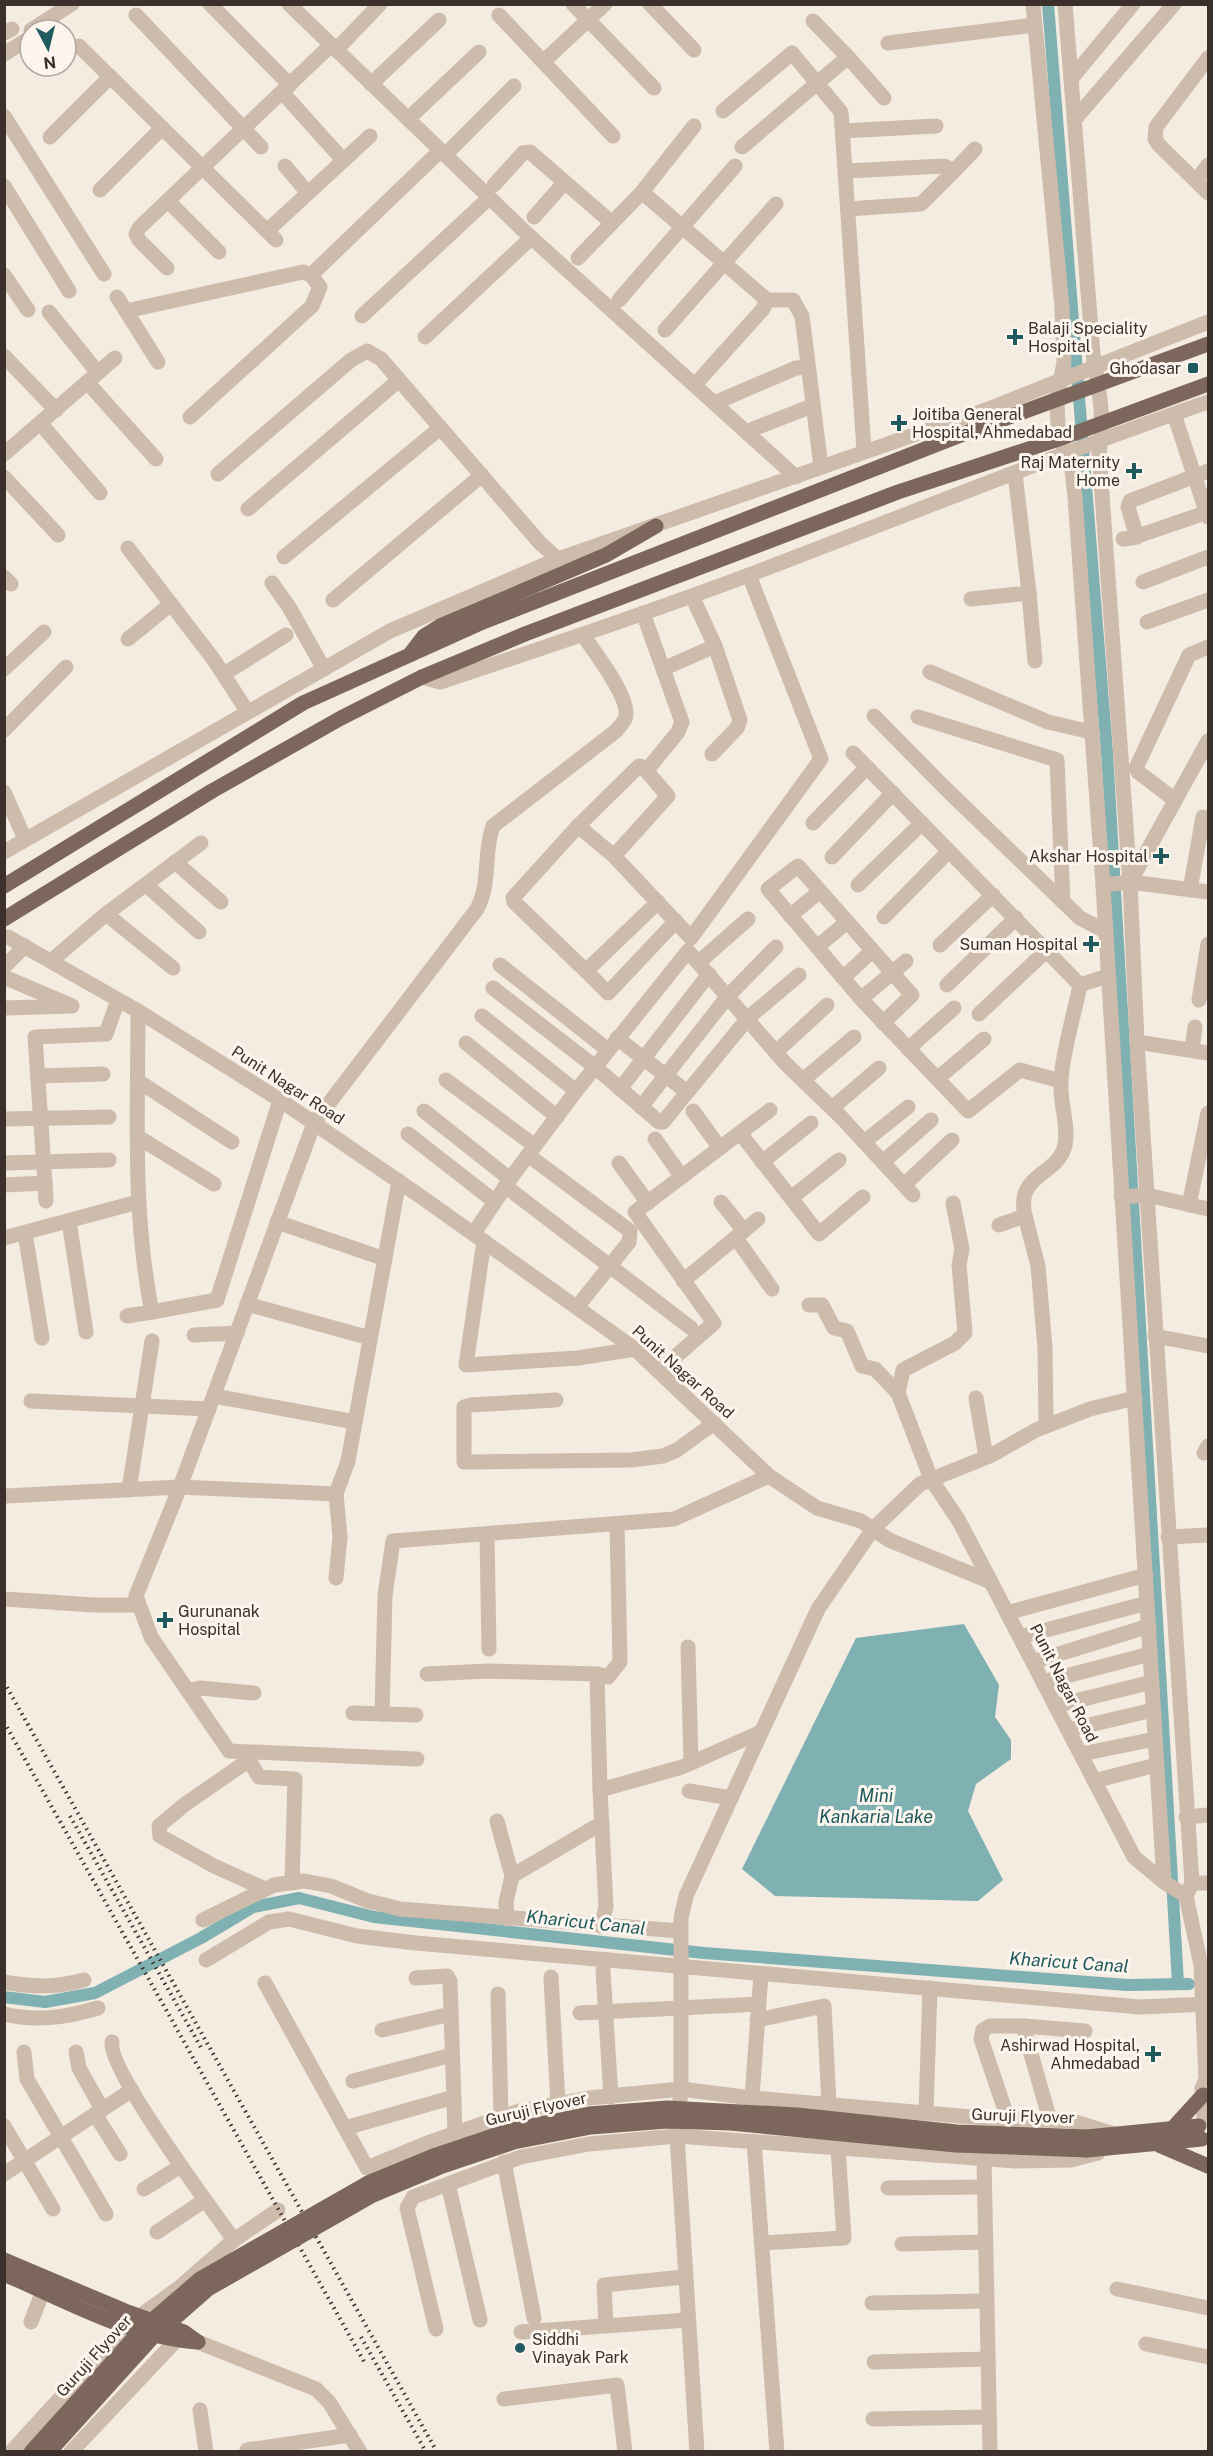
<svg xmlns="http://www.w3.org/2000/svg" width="1213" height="2456" font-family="'Public Sans',sans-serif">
  <rect width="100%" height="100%" fill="#f4ebe1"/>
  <polygon fill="#7fb0b2" points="964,1624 999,1685 995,1717 1011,1740 1011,1759 976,1784 968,1811 1003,1880 978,1901 775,1896 742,1869 856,1638"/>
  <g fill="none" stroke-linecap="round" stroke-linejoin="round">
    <g stroke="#7fb0b2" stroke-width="12">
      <polyline points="1048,4 1107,752 1178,1984"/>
      <polyline points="4,1997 45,2002 95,1993 201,1938 253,1907 299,1898 374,1917 704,1953 1127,1985 1189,1984"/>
    </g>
    <g stroke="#cdbbac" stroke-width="15">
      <polyline points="210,4 290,85"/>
      <polyline points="289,4 523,230 796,477"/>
      <polyline points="573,4 654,88"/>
      <polyline points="650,4 694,50"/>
      <polyline points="1033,4 1062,307 1064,362 1057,400 1058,425 1059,439 1071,461 1075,497 1103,885 1164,1882"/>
      <path d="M1065 4 1093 354C1099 392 1105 414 1099 453L1130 882 1137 1042 1192 1883 1186 1896"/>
      <polyline points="136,15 261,147"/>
      <polyline points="499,15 613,136"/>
      <polyline points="813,21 848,57"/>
      <polyline points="31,30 72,4"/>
      <polyline points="4,33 12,29"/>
      <polyline points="888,43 1034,25"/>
      <polyline points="79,46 276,240"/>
      <polyline points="336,50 380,4"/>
      <polyline points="4,54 30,38"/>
      <polyline points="1208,58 1156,127 1155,139 1159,145 1208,193"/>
      <polyline points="543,62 605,4"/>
      <polyline points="1071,79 1133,4"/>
      <polyline points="371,84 439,20"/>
      <polyline points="282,92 343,160"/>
      <polyline points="723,111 792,53 841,112 864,450"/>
      <polyline points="4,116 104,274"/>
      <polyline points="408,119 479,52"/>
      <polyline points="1075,119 1174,4"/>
      <polyline points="843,131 936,126"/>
      <polyline points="50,137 110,77"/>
      <polyline points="742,147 848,57 884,98"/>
      <polyline points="445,155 514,86"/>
      <polyline points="285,166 308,193"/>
      <polyline points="846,171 944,166 954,171 975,149"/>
      <polyline points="1196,181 1208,165"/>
      <polyline points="494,185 523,153 530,152 612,223"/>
      <polyline points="4,186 69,291"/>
      <polyline points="100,190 162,128"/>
      <polyline points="642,192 694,126"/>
      <polyline points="168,201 219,252"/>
      <polyline points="848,209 921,204 954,171"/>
      <polyline points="534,217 564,183"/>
      <polyline points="267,231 370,136"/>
      <polyline points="578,258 642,192 767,300 793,300 802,316 821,467"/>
      <polyline points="167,268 139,240 136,234 139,228 331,45"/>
      <polyline points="4,275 28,310"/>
      <polyline points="311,275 440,151"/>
      <polyline points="117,297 126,311 303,272 311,275 320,287 312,306 190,417"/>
      <polyline points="619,300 735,166"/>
      <polyline points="126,311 158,362"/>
      <polyline points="49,312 98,373"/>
      <polyline points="362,316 489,198"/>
      <polyline points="665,330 776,204"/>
      <polyline points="425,337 531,238"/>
      <polyline points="4,356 56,410"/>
      <polyline points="701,378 763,309 767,300"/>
      <polyline points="87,382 156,459"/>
      <polyline points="719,401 796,368 808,367"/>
      <polyline points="1174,414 1208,517"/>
      <polyline points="40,423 100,493"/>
      <polyline points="753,429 812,406"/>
      <polyline points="4,454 115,358"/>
      <polyline points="218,474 351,360 367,351 381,359 540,543 558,559"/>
      <polyline points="4,477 58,535"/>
      <polyline points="248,509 399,380"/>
      <polyline points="1137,537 1128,507 1130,501 1208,471"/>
      <polyline points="1123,539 1132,538 1208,512"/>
      <polyline points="128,548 214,660 247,711"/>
      <polyline points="284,557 440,428"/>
      <polyline points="4,577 11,584"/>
      <polyline points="1143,582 1208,557"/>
      <polyline points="272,583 289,607 324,669"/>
      <polyline points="1029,593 1035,661"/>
      <polyline points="692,596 715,646 740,720 737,728 712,754"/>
      <polyline points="971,599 1029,593 1015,473"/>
      <polyline points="333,600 482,475"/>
      <polyline points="643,613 682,722 678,732 647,770"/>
      <polyline points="1147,622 1208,600"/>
      <polyline points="128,639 171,604"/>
      <polyline points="665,668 715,646"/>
      <polyline points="4,669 44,632"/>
      <polyline points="930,672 1048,722 1091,732"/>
      <polyline points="224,674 286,635"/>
      <path d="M422 677 440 682C544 648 647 613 749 575 902 517 1054 455 1208 402"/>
      <polyline points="874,716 946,789 1080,918 1105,931"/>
      <polyline points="918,717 1057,760 1063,902"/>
      <polyline points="4,730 66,667"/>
      <polyline points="853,753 1080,985 1107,976"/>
      <polyline points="4,792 25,839"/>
      <polyline points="1175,800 1138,772 1136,768 1189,655 1208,647"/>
      <polyline points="813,823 867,767"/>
      <polyline points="578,826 614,856 691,938 821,759 749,575"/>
      <polyline points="4,852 390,631 558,559 991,408 1208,322"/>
      <polyline points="832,857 893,793"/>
      <polyline points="175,862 221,902"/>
      <polyline points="1130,882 1208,741"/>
      <polyline points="146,885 199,932"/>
      <polyline points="858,885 922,823"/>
      <polyline points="1103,885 1130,882 1208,892"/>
      <polyline points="1190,890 1203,817"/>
      <polyline points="658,902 586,971 608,993 676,921"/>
      <polyline points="106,914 173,968"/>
      <polyline points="790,916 820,891"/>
      <polyline points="884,917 949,851"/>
      <polyline points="8,937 138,1011 280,1100 420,1196 635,1349 769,1476 817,1508 861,1521 889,1540 991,1582 1134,1857 1164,1882 1186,1896 1201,1965 1206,2079 1202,2088 1204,2117"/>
      <polyline points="940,945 993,895"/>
      <polyline points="817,947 847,922"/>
      <polyline points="51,961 106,914 201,843"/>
      <polyline points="699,962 748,919"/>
      <polyline points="500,965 608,1050"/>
      <polyline points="4,967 25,946"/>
      <polyline points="586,971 514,902 513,898 578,826 639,766 643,767 668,796 614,856"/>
      <polyline points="4,977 72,1006 4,1008"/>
      <polyline points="843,978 872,951"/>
      <polyline points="947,985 1016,918"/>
      <polyline points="493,988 595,1067 659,1122 663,1122 748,1018 799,975"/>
      <polyline points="861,999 906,961"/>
      <polyline points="1199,1000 1208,944"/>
      <path d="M138 1011C138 1112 132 1213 152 1312L217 1300 280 1100"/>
      <polyline points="979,1014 1047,950"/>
      <polyline points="482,1016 576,1091"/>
      <polyline points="883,1023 912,995 798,866 768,889 861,999 968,1111 1020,1070 1061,1081"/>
      <polyline points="617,1038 687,1092"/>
      <polyline points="1137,1042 1208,1053"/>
      <polyline points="466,1043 557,1117"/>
      <polyline points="908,1049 954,1008"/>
      <polyline points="1192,1050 1195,1027"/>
      <polyline points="776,1052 827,1005"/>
      <polyline points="38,1076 103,1074"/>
      <polyline points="937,1079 984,1039"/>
      <polyline points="446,1080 535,1146"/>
      <polyline points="803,1080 854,1037"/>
      <polyline points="138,1081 232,1142"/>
      <polyline points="620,1089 709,974"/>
      <polyline points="641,1107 728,996 776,947"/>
      <polyline points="832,1108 879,1068"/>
      <polyline points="424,1111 510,1179"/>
      <polyline points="693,1111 720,1148"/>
      <polyline points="4,1119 109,1117"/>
      <polyline points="740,1133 819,1234 863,1197"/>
      <polyline points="408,1134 494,1201"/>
      <polyline points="138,1137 214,1184"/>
      <polyline points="655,1139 682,1177"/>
      <polyline points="864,1142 908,1107"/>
      <polyline points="528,1155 630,1231 629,1242 577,1307"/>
      <polyline points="762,1162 811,1123"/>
      <polyline points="883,1162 931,1120"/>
      <polyline points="4,1163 109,1160"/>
      <polyline points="619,1163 648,1203"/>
      <path d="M399 1181 348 1461 336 1494 180 1487 314 1123 477 909C491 883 483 853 493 826L616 731C619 727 623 723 625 719 633 700 594 652 583 635"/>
      <polyline points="45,1183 46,1201"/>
      <polyline points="4,1185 45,1183 35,1037 106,1034 118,1000"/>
      <polyline points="904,1185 952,1140"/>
      <polyline points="505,1186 691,1328"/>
      <polyline points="1121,1197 1147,1195 1208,1209"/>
      <polyline points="791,1198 839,1160"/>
      <polyline points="721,1202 744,1231"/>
      <polyline points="1189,1205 1208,1113"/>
      <path d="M1025 1216C1015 1173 1058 1176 1065 1145 1069 1125 1059 1101 1061 1080 1063 1049 1074 1016 1080 985"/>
      <polyline points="69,1221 86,1332"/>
      <polyline points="277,1222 385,1259"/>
      <polyline points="999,1225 1025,1216 1038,1266 1045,1348 1046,1426"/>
      <polyline points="25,1233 42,1338"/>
      <polyline points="474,1233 513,1175 576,1091 688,951 785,1063 842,1118 913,1195"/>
      <polyline points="4,1238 138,1202"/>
      <polyline points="736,1238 772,1289"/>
      <polyline points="484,1241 466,1365 578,1358 635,1349"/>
      <polyline points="683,1281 758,1219"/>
      <polyline points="247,1304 370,1338"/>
      <polyline points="809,1305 822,1305 834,1328 847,1331 862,1366 875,1369 898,1393 931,1479 959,1521 991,1582"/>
      <polyline points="127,1316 152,1312"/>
      <polyline points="194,1335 237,1333"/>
      <polyline points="1155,1336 1208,1346"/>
      <polyline points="659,1371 714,1323 635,1212 770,1110"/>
      <polyline points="898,1393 903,1370 955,1343 965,1333 959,1265 962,1249 953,1203"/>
      <polyline points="214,1396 355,1422"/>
      <polyline points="976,1398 986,1457"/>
      <polyline points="556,1400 470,1405 464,1407 464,1462 631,1460 663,1456 677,1450 714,1423"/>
      <polyline points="31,1401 209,1409"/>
      <polyline points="1204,1453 1208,1446"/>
      <polyline points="129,1490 152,1341"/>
      <polyline points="336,1494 340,1537 336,1578"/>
      <polyline points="6,1496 180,1487 136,1596 151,1637 229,1751 417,1759"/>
      <polyline points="487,1535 489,1649"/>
      <polyline points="1168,1537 1208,1535"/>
      <polyline points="4,1599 94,1605 139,1605"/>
      <polyline points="1007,1613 1146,1575"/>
      <polyline points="1020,1637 1147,1603"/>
      <polyline points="688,1647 691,1763"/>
      <polyline points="1033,1662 1149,1626"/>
      <polyline points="427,1674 487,1671 597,1674 600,1790"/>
      <polyline points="597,1674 608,1677 620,1662 617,1524"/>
      <polyline points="1043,1682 1150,1654"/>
      <polyline points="188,1691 200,1688 254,1693"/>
      <polyline points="1055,1706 1152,1682"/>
      <polyline points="353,1713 416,1715"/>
      <polyline points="382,1714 385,1595 393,1541 674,1519 769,1476"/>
      <polyline points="1068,1730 1153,1710"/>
      <polyline points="245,1753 259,1777 295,1779 292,1883"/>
      <polyline points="1081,1754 1155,1739"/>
      <polyline points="249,1760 184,1805 159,1826 160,1836 214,1866 265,1889"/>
      <polyline points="1094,1781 1156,1765"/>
      <polyline points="689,1791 731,1798"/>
      <polyline points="1186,1817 1208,1815"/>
      <polyline points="497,1821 512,1876"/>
      <polyline points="1192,1883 1208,1883"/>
      <polyline points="507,1919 506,1902 512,1876 602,1823"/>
      <polyline points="203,1920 274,1885 304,1881 331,1886 368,1901 400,1909 680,1931"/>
      <polyline points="601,1926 606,1907 600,1790 682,1767 761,1732"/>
      <polyline points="206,1960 269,1922 289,1919 357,1936 416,1943 1140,2007 1208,2004"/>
      <polyline points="603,1971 611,2097"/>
      <polyline points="551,1977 558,2104"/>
      <polyline points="416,1978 447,1976 450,1981 455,2133"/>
      <path d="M4 1982C32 1987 56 1988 84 1980"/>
      <polyline points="265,1983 367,2168 430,2142 519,2111 589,2098 681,2089 752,2098 983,2118 1072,2121 1117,2135"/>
      <polyline points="498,1994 501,2117"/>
      <polyline points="580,2013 759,2004"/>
      <path d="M4 2014C37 2022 67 2017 98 2008"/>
      <polyline points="757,2020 824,2006 829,2104"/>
      <polyline points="1023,2026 1085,2031"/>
      <polyline points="382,2030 451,2014"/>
      <path d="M112 2042C107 2068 213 2211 234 2240"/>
      <polyline points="24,2052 27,2079 106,2214"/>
      <polyline points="76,2052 79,2068 102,2109"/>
      <polyline points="353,2081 452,2055"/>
      <polyline points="752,2098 761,1974"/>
      <polyline points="926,2113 930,1988"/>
      <polyline points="95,2114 120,2154"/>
      <polyline points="1008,2119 981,2039 983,2030 990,2026 1023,2026 1050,2120"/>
      <polyline points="4,2126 53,2209"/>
      <polyline points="345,2128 454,2097"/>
      <polyline points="754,2141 777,2452"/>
      <polyline points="984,2159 990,2452"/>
      <polyline points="504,2162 534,2318"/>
      <polyline points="4,2174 132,2090"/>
      <polyline points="448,2184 480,2320"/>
      <polyline points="888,2188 984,2187"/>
      <polyline points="144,2189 181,2166"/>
      <polyline points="157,2232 205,2200"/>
      <polyline points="761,2243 844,2238 838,2148"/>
      <polyline points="902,2244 985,2242"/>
      <polyline points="1117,2289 1208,2308"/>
      <polyline points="872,2303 987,2301"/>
      <polyline points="31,2322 43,2291"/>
      <polyline points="606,2326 604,2285 684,2277"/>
      <polyline points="436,2329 407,2208 413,2197 521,2157 589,2144 677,2136 1016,2161 1071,2160 1098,2153"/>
      <polyline points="521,2332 688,2320"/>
      <polyline points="198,2342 316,2389 329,2402 360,2452"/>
      <polyline points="1146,2344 1208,2357"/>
      <polyline points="874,2362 988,2359"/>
      <polyline points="504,2399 617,2385 625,2452"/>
      <polyline points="200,2410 206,2452"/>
      <polyline points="873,2419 989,2417"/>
      <polyline points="247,2450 350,2435"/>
      <polyline points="11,2452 126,2326 180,2287 234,2240 278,2210"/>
      <polyline points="71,2452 184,2332"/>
      <polyline points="697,2452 677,2136 681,2089 681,1918 686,1896 818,1609 873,1529 920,1484 992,1455 1036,1430 1090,1409 1135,1398"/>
    </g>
    <g stroke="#7d675c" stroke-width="15">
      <polyline points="411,653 424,636 440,626 606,555 656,526"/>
      <polyline points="4,886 303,703 483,622 971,431 1208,344"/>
      <polyline points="4,919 212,791 341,718 422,677 525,634 898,492 1059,439 1208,384"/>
      <polyline points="1171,2130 1203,2095"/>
      <polyline points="1087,2137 1199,2126"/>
      <polyline points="1159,2145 1208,2166"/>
      <polyline points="1087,2150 1202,2139"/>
      <polyline points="4,2260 125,2311 184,2332 198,2342"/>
      <path d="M4 2274C65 2300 131 2338 198 2342"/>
    </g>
    <g stroke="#3b302b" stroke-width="4" stroke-dasharray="1.5 4.5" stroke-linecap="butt">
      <polyline points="4,1682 437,2452"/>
      <polyline points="4,1722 366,2365"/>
      <polyline points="70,1816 203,2051"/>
      <polyline points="361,2337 426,2452"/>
    </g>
    <g stroke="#7d675c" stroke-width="15">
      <polyline points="31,2452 142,2329 200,2279 368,2183 436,2155 510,2130 589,2114 667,2108 797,2115 957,2132 1087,2137"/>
      <polyline points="49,2452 152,2338 208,2289 373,2195 440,2167 514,2142 591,2127 667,2121 730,2123 956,2145 1087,2150"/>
    </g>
  </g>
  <g fill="#1f5a5e" stroke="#fbf5ee" stroke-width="2">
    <path d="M1012 328h6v6h6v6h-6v6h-6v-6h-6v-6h6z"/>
    <rect x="1187" y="362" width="12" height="12" rx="3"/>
    <path d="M896 414h6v6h6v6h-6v6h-6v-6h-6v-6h6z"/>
    <path d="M1131 462h6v6h6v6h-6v6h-6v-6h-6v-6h6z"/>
    <path d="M1158 847h6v6h6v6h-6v6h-6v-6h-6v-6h6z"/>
    <path d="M1088 935h6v6h6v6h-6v6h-6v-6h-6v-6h6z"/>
    <path d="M162 1611h6v6h6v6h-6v6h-6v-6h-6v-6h6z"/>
    <path d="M1150 2045h6v6h6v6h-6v6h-6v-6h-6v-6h6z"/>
    <circle cx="520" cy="2348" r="6"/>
  </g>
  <g text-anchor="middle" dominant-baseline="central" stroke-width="6" stroke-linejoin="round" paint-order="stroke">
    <g font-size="16" fill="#3b302b" stroke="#fbf5ee" text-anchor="end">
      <text x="1028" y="328" text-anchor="start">Balaji Speciality<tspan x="1028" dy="18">Hospital</tspan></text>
      <text x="1181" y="368">Ghodasar</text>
      <text x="912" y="414" text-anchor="start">Joitiba General<tspan x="912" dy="18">Hospital, Ahmedabad</tspan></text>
      <text x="1120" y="462">Raj Maternity<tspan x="1120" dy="18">Home</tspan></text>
      <text x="1148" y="856">Akshar Hospital</text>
      <text x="1078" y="944">Suman Hospital</text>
      <text x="178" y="1611" text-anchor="start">Gurunanak<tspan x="178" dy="18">Hospital</tspan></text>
      <text x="1140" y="2045">Ashirwad Hospital,<tspan x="1140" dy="18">Ahmedabad</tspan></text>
      <text x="532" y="2339" text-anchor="start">Siddhi<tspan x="532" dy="18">Vinayak Park</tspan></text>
    </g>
    <g font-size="16" fill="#3b302b" stroke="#fbf5ee">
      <text transform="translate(288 1085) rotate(33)">Punit Nagar Road</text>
      <text transform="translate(683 1372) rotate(42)">Punit Nagar Road</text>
      <text transform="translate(1064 1683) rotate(63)">Punit Nagar Road</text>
      <text transform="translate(536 2109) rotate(-13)">Guruji Flyover</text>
      <text transform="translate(1023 2116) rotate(2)">Guruji Flyover</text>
      <text transform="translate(94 2356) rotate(-48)">Guruji Flyover</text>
    </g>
    <g font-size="18" font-style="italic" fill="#1f5a5e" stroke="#fbf5ee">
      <text x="876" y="1795">Mini<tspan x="876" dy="21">Kankaria Lake</tspan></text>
      <text transform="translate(586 1922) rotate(6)">Kharicut Canal</text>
      <text transform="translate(1069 1962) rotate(4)">Kharicut Canal</text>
    </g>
  </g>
  <rect width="1213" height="2456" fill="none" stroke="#3b302b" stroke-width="12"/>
  <g transform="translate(48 48) rotate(173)"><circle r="28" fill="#fbf5ee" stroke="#aea6a0" stroke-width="1.5"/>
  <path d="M0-4.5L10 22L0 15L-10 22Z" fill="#1f5a5e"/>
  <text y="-9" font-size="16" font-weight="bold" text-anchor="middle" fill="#3b302b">N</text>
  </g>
</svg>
